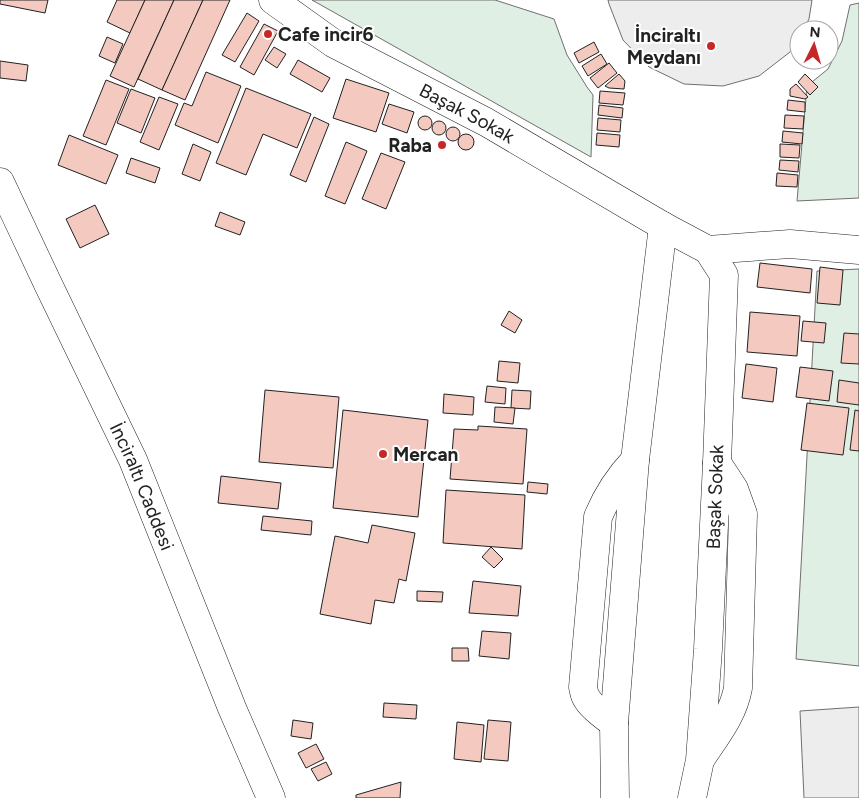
<svg xmlns="http://www.w3.org/2000/svg" width="859" height="798" font-family="Figtree,sans-serif">
  <rect width="100%" height="100%" fill="#fff"/>
  <g fill="#e0efe3" stroke="#6f6f6f">
    <polygon points="312,0 495,0 554,19 567,55 587,87 593,95 591,157"/>
    <polygon points="859,3 859,198 797,201 807,86 828,69 842,41 850,5"/>
    <polygon points="859,269 859,666 796,659 817,271"/>
  </g>
  <g fill="#ededed" stroke="#6f6f6f">
    <polygon points="608,0 812,0 809,19 803,30 799,30 799,36 790,52 759,76 723,86 684,84 649,67 623,40 609,4"/>
    <polygon points="859,707 859,798 804,798 800,711"/>
  </g>
  <g fill="#f3c9c0" stroke="#222">
    <polygon points="0,0 48,0 45,13 0,4"/>
    <polygon points="117,0 145,0 130,33 107,22"/>
    <polygon points="145,0 174,0 134,87 110,76"/>
    <polygon points="174,0 203,0 162,90 138,79"/>
    <polygon points="203,0 230,0 185,100 162,90"/>
    <polygon points="247,13 259,21 235,62 222,55"/>
    <polygon points="264,24 278,31 254,75 240,67"/>
    <polygon points="107,37 123,44 115,63 99,56"/>
    <polygon points="594,42 599,52 579,63 574,53"/>
    <polygon points="274,47 286,54 277,68 265,60"/>
    <polygon points="601,54 607,64 588,76 582,66"/>
    <polygon points="298,60 330,78 322,92 290,74"/>
    <polygon points="0,61 28,65 26,81 0,78"/>
    <polygon points="609,63 617,73 598,88 590,78"/>
    <polygon points="206,72 241,86 218,143 175,125 184,103 192,106"/>
    <polygon points="619,74 625,81 624,89 609,88 605,86"/>
    <polygon points="805,74 818,87 810,95 798,82"/>
    <polygon points="346,79 389,93 376,132 333,118"/>
    <polygon points="106,80 129,89 106,145 83,136"/>
    <polygon points="796,84 808,97 805,99 790,96 790,89"/>
    <polygon points="246,88 311,114 297,148 263,134 246,175 216,163"/>
    <polygon points="131,89 155,98 141,133 117,123"/>
    <polygon points="600,91 625,93 623,105 599,103"/>
    <polygon points="159,97 178,104 159,150 140,142"/>
    <polygon points="788,100 805,102 805,112 787,110"/>
    <polygon points="389,104 414,112 407,133 382,124"/>
    <polygon points="599,105 623,108 622,118 598,115"/>
    <polygon points="785,115 804,116 803,129 784,128"/>
    <circle cx="425" cy="123" r="7"/>
    <polygon points="314,117 329,124 306,182 290,175"/>
    <polygon points="598,118 621,120 620,132 597,130"/>
    <circle cx="439" cy="128" r="7"/>
    <circle cx="453" cy="134" r="7"/>
    <polygon points="783,131 803,133 802,144 782,142"/>
    <polygon points="597,133 620,135 619,147 596,145"/>
    <circle cx="466" cy="142" r="8"/>
    <polygon points="69,135 118,155 106,184 58,165"/>
    <polygon points="346,142 367,151 345,204 325,196"/>
    <polygon points="193,144 211,152 200,181 182,174"/>
    <polygon points="780,144 800,145 799,158 780,157"/>
    <polygon points="381,153 405,162 386,209 362,199"/>
    <polygon points="131,158 160,168 155,183 126,173"/>
    <polygon points="780,160 799,161 798,172 779,170"/>
    <polygon points="777,173 798,175 797,187 776,186"/>
    <polygon points="95,205 109,234 80,248 66,219"/>
    <polygon points="220,212 245,222 240,235 215,226"/>
    <polygon points="760,263 812,269 810,293 757,287"/>
    <polygon points="820,267 843,270 840,305 817,303"/>
    <polygon points="509,311 522,320 515,333 501,325"/>
    <polygon points="750,312 800,316 797,356 747,352"/>
    <polygon points="803,321 826,323 824,343 801,341"/>
    <polygon points="844,333 859,334 859,364 841,363"/>
    <polygon points="499,361 520,363 518,383 497,381"/>
    <polygon points="746,364 777,368 773,402 742,398"/>
    <polygon points="800,367 833,371 829,401 796,397"/>
    <polygon points="839,380 859,383 859,405 837,402"/>
    <polygon points="487,386 506,388 505,404 485,402"/>
    <polygon points="265,390 339,397 333,468 259,462"/>
    <polygon points="512,390 531,391 530,409 511,408"/>
    <polygon points="444,394 474,397 473,415 443,413"/>
    <polygon points="807,403 849,408 843,455 801,450"/>
    <polygon points="495,407 515,408 513,424 494,422"/>
    <polygon points="343,410 428,420 418,517 333,508"/>
    <polygon points="855,410 859,411 859,451 850,450"/>
    <polygon points="478,426 527,429 523,484 450,479 454,429 478,430"/>
    <polygon points="221,476 281,483 278,509 218,503"/>
    <polygon points="528,482 548,484 547,494 527,492"/>
    <polygon points="446,490 525,495 522,549 443,543"/>
    <polygon points="263,516 312,521 311,535 261,530"/>
    <polygon points="372,525 415,533 406,581 399,579 394,603 375,600 371,624 320,614 335,536 368,543"/>
    <polygon points="491,547 503,559 494,568 482,557"/>
    <polygon points="473,581 521,586 518,616 469,613"/>
    <polygon points="417,591 443,592 442,602 417,601"/>
    <polygon points="482,631 511,633 509,659 479,656"/>
    <polygon points="452,648 468,648 469,661 452,661"/>
    <polygon points="384,703 417,705 416,719 383,717"/>
    <polygon points="293,720 313,723 311,739 291,736"/>
    <polygon points="488,720 511,722 508,761 484,759"/>
    <polygon points="457,722 484,725 481,762 454,759"/>
    <polygon points="316,744 324,759 306,768 298,753"/>
    <polygon points="326,762 332,774 318,781 311,769"/>
    <polygon points="401,782 400,798 356,798 356,795"/>
  </g>
  <g fill="none" stroke-linecap="round" stroke-linejoin="round">
    <defs>
      <g id="minor">
        <path id="s1" d="M273 0 333 43 486 122 663 226 708 250 724 275 717 463 708 649 700 760 692 798"/>
        <path id="s2" d="M0 182 48 284 133 460 232 708 271 798"/>
        <polyline points="708,250 790,244 859,250"/>
        <path d="M614 723C606 718 592 707 587 699 584 695 584 691 583 687L598 517C607 495 619 477 635 460"/>
        <path d="M702 757C717 734 733 715 738 688L743 514 734 489 717 463"/>
        <polyline points="615,798 614,723 635,460 663,226"/>
      </g>
    </defs>
    <use href="#minor" stroke="#222" stroke-width="29"/>
    <use href="#minor" stroke="#fff" stroke-width="28"/>
  </g>
  <g fill="#c62828" stroke="#fff" stroke-width="2">
    <circle cx="268" cy="34" r="5"/>
    <circle cx="711" cy="46" r="5"/>
    <circle cx="442" cy="145" r="5"/>
    <circle cx="383" cy="454" r="5"/>
  </g>
  <g text-anchor="middle" dominant-baseline="central" stroke-width="4" stroke-linejoin="round" paint-order="stroke">
    <g font-size="19" font-weight="bold" fill="#222" stroke="#fff" text-anchor="start">
      <text x="278" y="34">Cafe incir6</text>
      <text x="701" y="35" text-anchor="end">İnciraltı<tspan x="701" dy="22">Meydanı</tspan></text>
      <text x="432" y="145" text-anchor="end">Raba</text>
      <text x="393" y="454">Mercan</text>
    </g>
    <g font-size="19" fill="#222" stroke="#fff">
      <text stroke="none"><textPath href="#s1" startOffset="225">Başak Sokak</textPath></text>
      <text stroke="none"><textPath href="#s2" startOffset="336">İnciraltı Caddesi</textPath></text>
      <text transform="translate(715 497) rotate(-88)">Başak Sokak</text>
    </g>
  </g>
  <g transform="translate(814 45) rotate(5)"><circle r="24" fill="#ffffff" stroke="#a7a7a7"/>
  <path d="M0-4L9 19L0 12L-9 19Z" fill="#c62828"/>
  <text y="-8" font-size="14" font-weight="bold" text-anchor="middle" fill="#222222">N</text>
  </g>
</svg>
